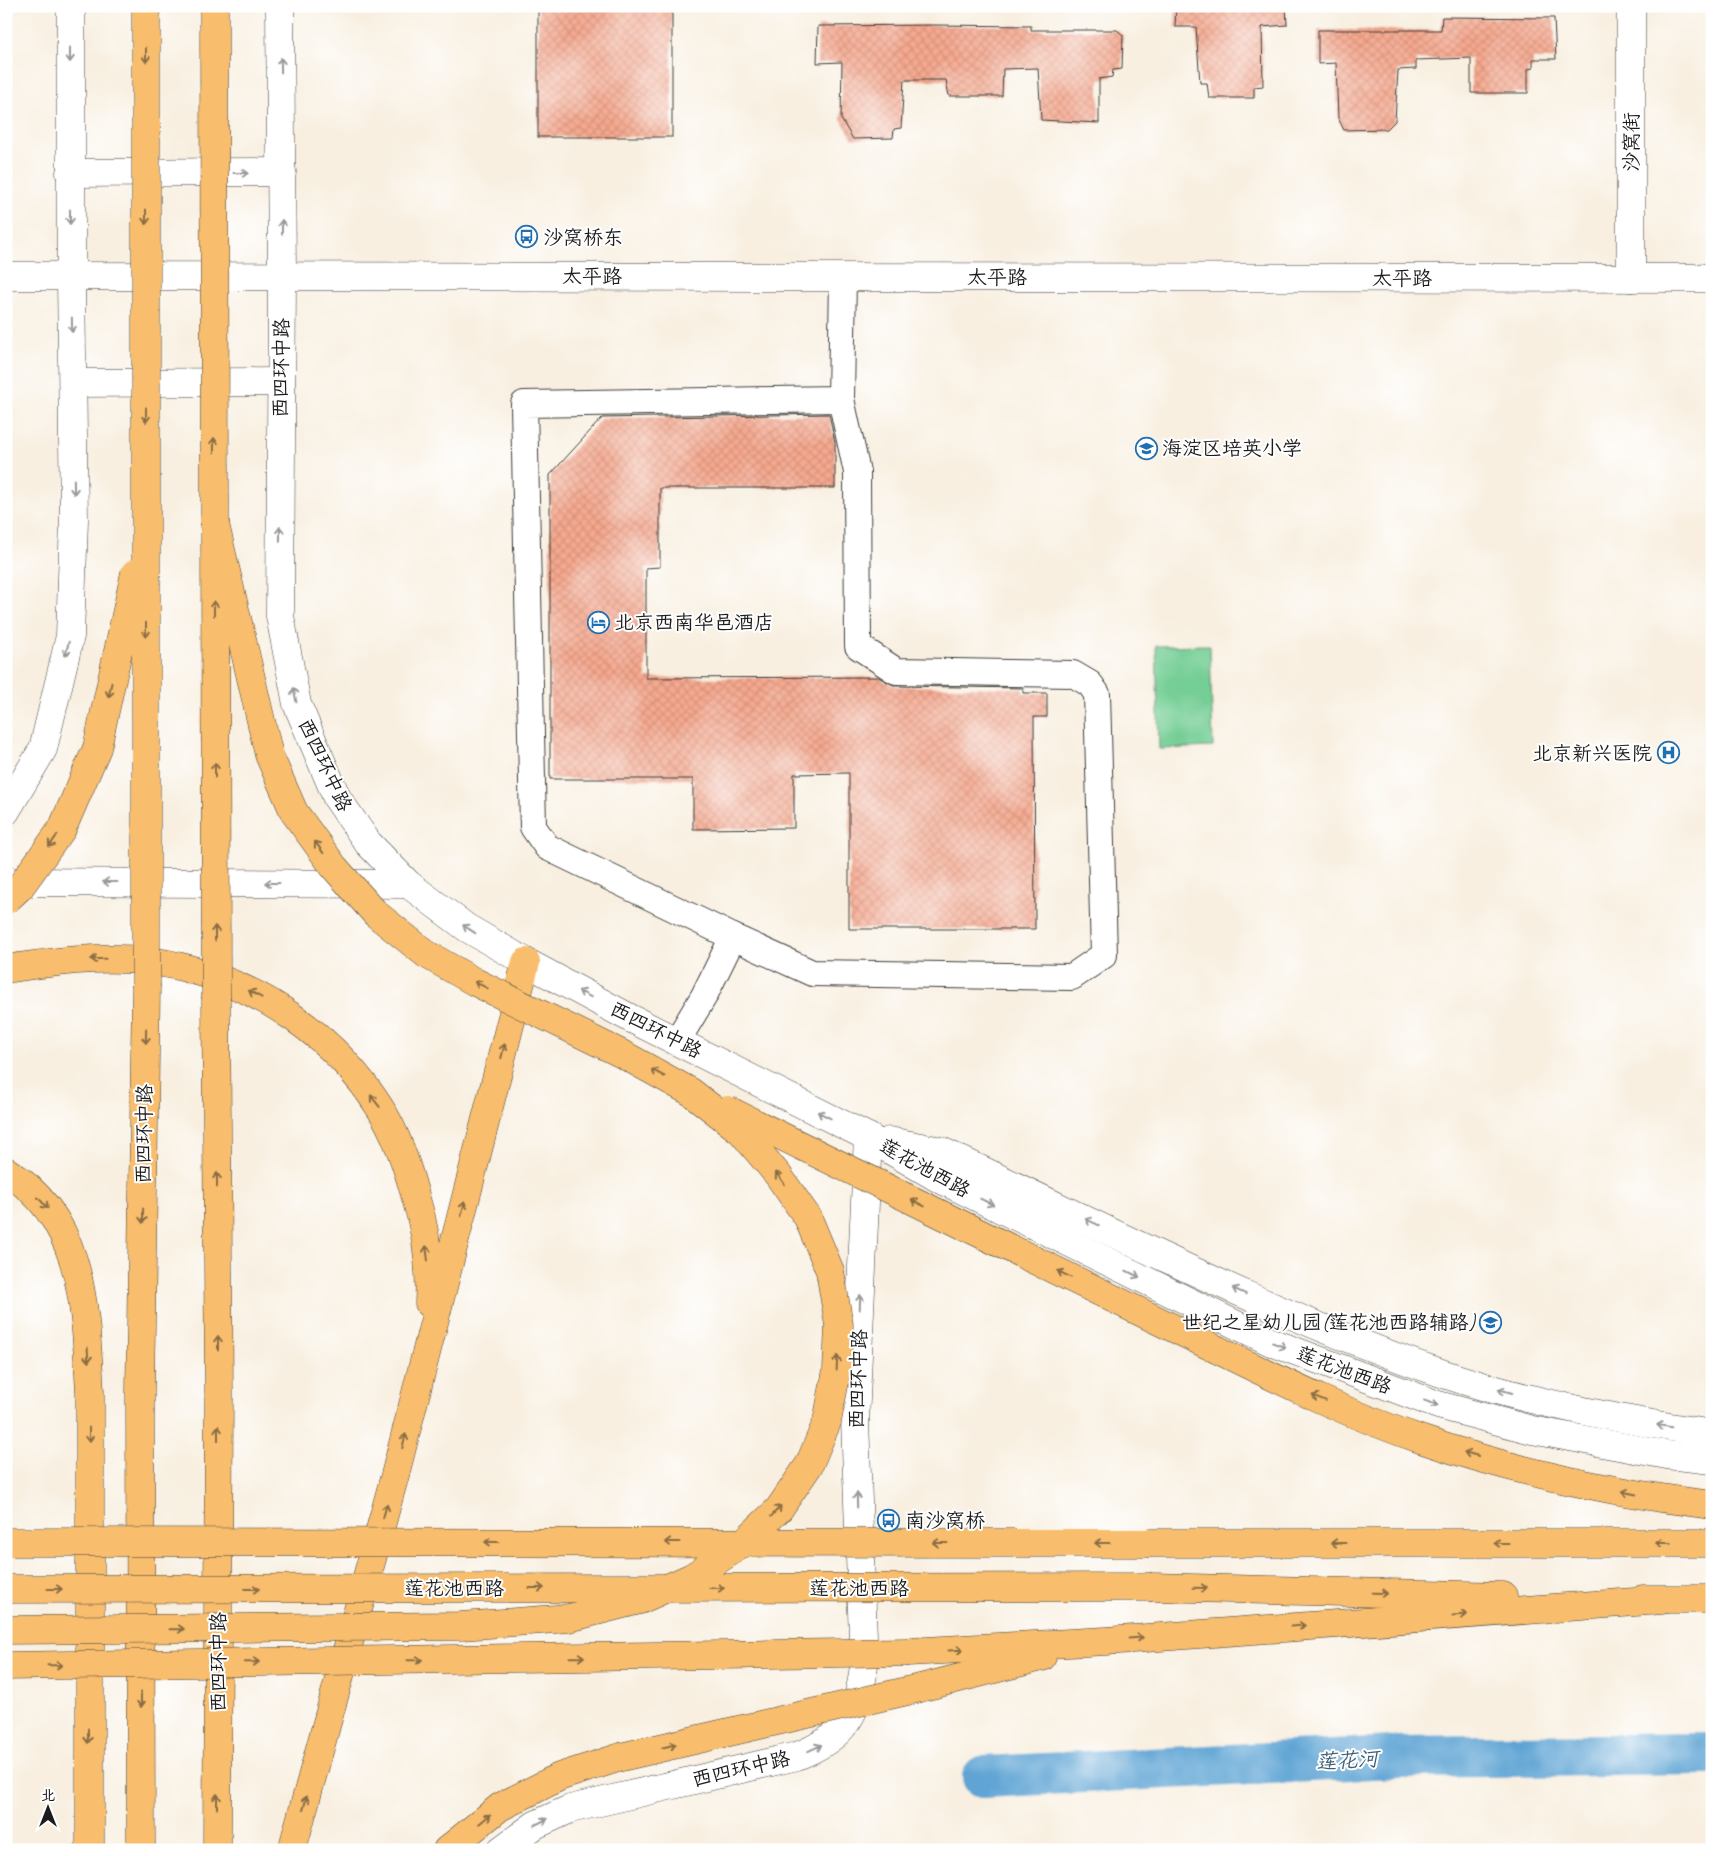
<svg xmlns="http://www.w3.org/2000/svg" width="1718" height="1856" font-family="Caveat,'LXGW WenKai TC',sans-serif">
  <defs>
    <pattern id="building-cross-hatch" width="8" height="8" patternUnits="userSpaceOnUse" patternTransform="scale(1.25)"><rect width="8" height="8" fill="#f6a98f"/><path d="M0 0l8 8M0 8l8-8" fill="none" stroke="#d2917b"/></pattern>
  </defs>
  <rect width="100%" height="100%" fill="#fff"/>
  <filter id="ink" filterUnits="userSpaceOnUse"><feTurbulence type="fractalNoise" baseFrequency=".02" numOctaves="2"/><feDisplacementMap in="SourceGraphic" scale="10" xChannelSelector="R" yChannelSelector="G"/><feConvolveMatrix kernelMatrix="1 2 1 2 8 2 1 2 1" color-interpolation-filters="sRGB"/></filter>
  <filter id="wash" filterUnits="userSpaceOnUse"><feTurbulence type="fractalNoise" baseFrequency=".0096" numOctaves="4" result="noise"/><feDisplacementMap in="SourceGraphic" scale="20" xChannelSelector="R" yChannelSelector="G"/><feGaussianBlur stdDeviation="1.12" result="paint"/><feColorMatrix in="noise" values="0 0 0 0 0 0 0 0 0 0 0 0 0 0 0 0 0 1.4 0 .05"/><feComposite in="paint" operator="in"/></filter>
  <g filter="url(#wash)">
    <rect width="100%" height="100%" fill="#f8efe0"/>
    <polygon fill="#75ce95" stroke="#487558" points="1210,645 1213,747 1159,749 1156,646"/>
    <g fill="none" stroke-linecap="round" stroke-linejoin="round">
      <polyline stroke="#5ea4d4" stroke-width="42" points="983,1777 1393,1757 1712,1754"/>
    </g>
    <g id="blocks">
      <g fill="url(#building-cross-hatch)">
        <rect x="538" y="6" width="134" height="131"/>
        <polygon points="1176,6 1286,6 1287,25 1262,27 1263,86 1254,87 1254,98 1209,98 1207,83 1200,83 1196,27 1175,27"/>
        <polygon points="1442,17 1554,18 1556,59 1533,59 1533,68 1528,69 1528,93 1471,93 1471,58 1416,60 1416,69 1398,70 1395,121 1387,129 1344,130 1338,118 1336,63 1318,64 1318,30 1441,30"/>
        <polygon points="935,25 1031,26 1031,30 1117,30 1123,35 1122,69 1113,70 1112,77 1099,79 1099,123 1041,120 1038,68 1003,69 1002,96 949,96 946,80 904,80 901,128 894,129 893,138 853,139 841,119 842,62 817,63 818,26"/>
        <polygon points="829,414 835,442 835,488 660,488 660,567 646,568 646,678 878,677 896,686 1023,688 1023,693 1047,693 1047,717 1034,717 1035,929 849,929 849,773 794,774 794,828 693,829 693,779 550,779 550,475 602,418"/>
      </g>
    </g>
  </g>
  <g filter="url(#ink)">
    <use href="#blocks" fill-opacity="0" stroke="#3d3c39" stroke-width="1"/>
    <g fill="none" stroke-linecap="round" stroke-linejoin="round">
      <defs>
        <g id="minor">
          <polyline points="733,937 812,973 1072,977 1104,955 1097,694 1090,684 1073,674 896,671 858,646 857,472 841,399"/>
          <polyline points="677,1041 704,996 733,937 547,847 533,827 524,404 841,399 843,277"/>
        </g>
        <g id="tertiary">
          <polyline points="280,6 282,276 280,616 297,704 337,798 368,843 408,884 467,928 526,962 630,1018 868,1137 936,1177 1271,1342 1438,1405 1532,1430 1667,1455 1712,1460"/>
          <polyline points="1631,6 1631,278"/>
          <polyline points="70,173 282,172"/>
          <polyline points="6,276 1712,278"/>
          <polyline points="73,383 281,382"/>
          <polyline points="6,811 43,749 70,636 74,520 71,276 71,6"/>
          <polyline points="6,882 408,884"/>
          <path d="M889 1141 941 1151C1106 1228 1269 1314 1441 1373 1529 1403 1620 1419 1712 1434"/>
          <path d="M501 1850 535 1825 570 1809 797 1756C844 1738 859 1714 864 1665L855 1420 868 1137"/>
        </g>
        <g id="trunk">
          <path d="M6 969C64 960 124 952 182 967 263 987 335 1037 380 1108 397 1134 407 1166 415 1195 426 1230 431 1266 429 1303"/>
          <polyline points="216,999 219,1392 217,1850"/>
          <path d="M6 1171C85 1219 85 1310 90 1392V1850"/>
          <path d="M1218 1350C1285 1383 1352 1416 1423 1440 1517 1472 1614 1493 1712 1505"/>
          <polyline points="1151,1543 1712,1543"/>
          <polyline points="1152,1587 1503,1596"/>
          <polyline points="1643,1599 1712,1599"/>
          <polyline points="908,1652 1106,1641 1662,1600"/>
          <polyline points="920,1688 1042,1657"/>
          <polyline points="141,1850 140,1392 146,987"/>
          <polyline points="292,1850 395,1475 526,962"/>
          <polyline points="447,1850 500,1807 559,1777 621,1757"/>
        </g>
      </defs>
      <use href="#minor" stroke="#3d3c39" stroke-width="28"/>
      <use href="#tertiary" stroke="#3d3c39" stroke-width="29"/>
      <use href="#trunk" stroke="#3d3c39" stroke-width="29"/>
      <use href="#minor" stroke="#fff" stroke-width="26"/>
      <use href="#tertiary" stroke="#fff" stroke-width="28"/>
      <use href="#trunk" stroke="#f9be6d" stroke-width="28"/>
      <defs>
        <g id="trunk-bridge">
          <polyline points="214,6 216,999"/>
          <polyline points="6,900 20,887 62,829 97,748 135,573"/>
          <polyline points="146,987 146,6"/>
          <polyline points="728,1110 1218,1350"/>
          <polyline points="6,1542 1151,1543"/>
          <polyline points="6,1589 1152,1587"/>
          <polyline points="6,1630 461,1626 569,1618 640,1600 692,1577 742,1544 779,1509 809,1465 827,1422 837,1370 839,1325 830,1271 808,1218 778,1175 741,1131 691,1092 624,1055 475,982 426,954 376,914 334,867 294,812 269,755 214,520"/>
          <polyline points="6,1666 908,1652"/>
          <polyline points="621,1757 920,1688"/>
        </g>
      </defs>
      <use href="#trunk-bridge" stroke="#3d3c39" stroke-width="29" stroke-linecap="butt"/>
      <use href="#trunk-bridge" stroke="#f9be6d" stroke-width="28"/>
    </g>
    <defs><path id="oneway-shaft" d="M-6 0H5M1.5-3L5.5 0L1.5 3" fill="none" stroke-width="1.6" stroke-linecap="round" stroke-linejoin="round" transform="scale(1.25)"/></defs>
    <g stroke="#999">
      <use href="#oneway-shaft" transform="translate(70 55) rotate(90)"/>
      <use href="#oneway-shaft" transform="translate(281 65) rotate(-91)"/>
      <use href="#oneway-shaft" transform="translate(241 173)"/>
      <use href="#oneway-shaft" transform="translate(70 217) rotate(90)"/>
      <use href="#oneway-shaft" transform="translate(282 227) rotate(-90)"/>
      <use href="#oneway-shaft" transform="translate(72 325) rotate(89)"/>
      <use href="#oneway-shaft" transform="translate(74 487) rotate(89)"/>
      <use href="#oneway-shaft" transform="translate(280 534) rotate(-90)"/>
      <use href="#oneway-shaft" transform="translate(67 649) rotate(104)"/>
      <use href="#oneway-shaft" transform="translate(295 695) rotate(-101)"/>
      <use href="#oneway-shaft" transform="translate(110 882) rotate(-180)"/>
      <use href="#oneway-shaft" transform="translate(272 883) rotate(-180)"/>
      <use href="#oneway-shaft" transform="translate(469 929) rotate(-147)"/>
      <use href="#oneway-shaft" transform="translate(585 994) rotate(-152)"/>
      <use href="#oneway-shaft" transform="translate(824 1115) rotate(-153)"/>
      <use href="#oneway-shaft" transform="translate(987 1202) rotate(26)"/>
      <use href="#oneway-shaft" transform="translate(1092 1222) rotate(-155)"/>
      <use href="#oneway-shaft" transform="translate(1133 1274) rotate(26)"/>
      <use href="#oneway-shaft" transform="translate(1239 1291) rotate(-155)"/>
      <use href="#oneway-shaft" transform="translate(860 1302) rotate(-88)"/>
      <use href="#oneway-shaft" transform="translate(1279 1345) rotate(21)"/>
      <use href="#oneway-shaft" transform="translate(1505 1391) rotate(-164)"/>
      <use href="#oneway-shaft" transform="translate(1431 1403) rotate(20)"/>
      <use href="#oneway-shaft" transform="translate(1664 1426) rotate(-171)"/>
      <use href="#oneway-shaft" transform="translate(857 1500) rotate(-91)"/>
      <use href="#oneway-shaft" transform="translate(815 1748) rotate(-25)"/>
      <use href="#oneway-shaft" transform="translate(541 1822) rotate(-26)"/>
    </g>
    <g stroke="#8a6d44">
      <use href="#oneway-shaft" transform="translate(146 55) rotate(90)"/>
      <use href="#oneway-shaft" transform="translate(146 217) rotate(90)"/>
      <use href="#oneway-shaft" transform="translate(146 415) rotate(90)"/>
      <use href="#oneway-shaft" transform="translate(214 445) rotate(-90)"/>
      <use href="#oneway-shaft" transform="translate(214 608) rotate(-90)"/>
      <use href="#oneway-shaft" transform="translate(146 630) rotate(90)"/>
      <use href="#oneway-shaft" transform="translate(110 690) rotate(102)"/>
      <use href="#oneway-shaft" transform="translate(215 770) rotate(-90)"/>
      <use href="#oneway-shaft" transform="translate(53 841) rotate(125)"/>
      <use href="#oneway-shaft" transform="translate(319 847) rotate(-126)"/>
      <use href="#oneway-shaft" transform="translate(215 933) rotate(-90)"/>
      <use href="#oneway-shaft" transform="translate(98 959) rotate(178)"/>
      <use href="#oneway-shaft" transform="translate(481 985) rotate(-153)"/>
      <use href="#oneway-shaft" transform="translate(255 994) rotate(-151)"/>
      <use href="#oneway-shaft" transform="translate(146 1036) rotate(91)"/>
      <use href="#oneway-shaft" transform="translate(503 1051) rotate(-76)"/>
      <use href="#oneway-shaft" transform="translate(658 1073) rotate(-151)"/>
      <use href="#oneway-shaft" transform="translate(375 1101) rotate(-128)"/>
      <use href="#oneway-shaft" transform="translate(780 1178) rotate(-126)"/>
      <use href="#oneway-shaft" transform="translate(217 1180) rotate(-90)"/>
      <use href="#oneway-shaft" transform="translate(43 1203) rotate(47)"/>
      <use href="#oneway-shaft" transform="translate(918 1203) rotate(-154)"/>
      <use href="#oneway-shaft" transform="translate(463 1209) rotate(-76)"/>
      <use href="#oneway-shaft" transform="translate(143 1216) rotate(91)"/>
      <use href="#oneway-shaft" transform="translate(427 1253) rotate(-97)"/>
      <use href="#oneway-shaft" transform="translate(1064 1274) rotate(-154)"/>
      <use href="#oneway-shaft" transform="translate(218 1343) rotate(-90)"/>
      <use href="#oneway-shaft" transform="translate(88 1355) rotate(87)"/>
      <use href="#oneway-shaft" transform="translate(837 1363) rotate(-87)"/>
      <use href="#oneway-shaft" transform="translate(1319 1398) rotate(-158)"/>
      <use href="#oneway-shaft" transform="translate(218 1433) rotate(-90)"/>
      <use href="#oneway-shaft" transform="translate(89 1435) rotate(90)"/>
      <use href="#oneway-shaft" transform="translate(404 1441) rotate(-76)"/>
      <use href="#oneway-shaft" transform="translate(1471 1454) rotate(-164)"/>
      <use href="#oneway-shaft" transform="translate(1629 1493) rotate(-168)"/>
      <use href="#oneway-shaft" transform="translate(385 1511) rotate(-75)"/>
      <use href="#oneway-shaft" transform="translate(776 1511) rotate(-48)"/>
      <use href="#oneway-shaft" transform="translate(492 1542) rotate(-180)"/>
      <use href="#oneway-shaft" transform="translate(672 1542) rotate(-180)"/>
      <use href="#oneway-shaft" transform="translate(940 1543) rotate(-180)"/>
      <use href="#oneway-shaft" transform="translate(1102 1543) rotate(-180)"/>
      <use href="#oneway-shaft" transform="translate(1338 1543) rotate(180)"/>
      <use href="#oneway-shaft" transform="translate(1501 1543) rotate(180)"/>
      <use href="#oneway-shaft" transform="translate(1663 1543) rotate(180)"/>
      <use href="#oneway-shaft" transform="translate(537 1588)"/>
      <use href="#oneway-shaft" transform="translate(717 1588)"/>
      <use href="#oneway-shaft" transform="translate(1200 1588) rotate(1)"/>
      <use href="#oneway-shaft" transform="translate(55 1589)"/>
      <use href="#oneway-shaft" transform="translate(252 1589)"/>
      <use href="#oneway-shaft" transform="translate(1380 1593) rotate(1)"/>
      <use href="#oneway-shaft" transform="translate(1460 1615) rotate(-4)"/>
      <use href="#oneway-shaft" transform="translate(1298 1626) rotate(-4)"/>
      <use href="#oneway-shaft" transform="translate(177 1629) rotate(-1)"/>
      <use href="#oneway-shaft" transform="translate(1136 1638) rotate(-4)"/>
      <use href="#oneway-shaft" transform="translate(956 1650) rotate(-3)"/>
      <use href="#oneway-shaft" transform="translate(577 1657) rotate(-1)"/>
      <use href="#oneway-shaft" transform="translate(415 1660) rotate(-1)"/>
      <use href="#oneway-shaft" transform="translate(252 1662) rotate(-1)"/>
      <use href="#oneway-shaft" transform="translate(55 1665) rotate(-1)"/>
      <use href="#oneway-shaft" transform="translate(141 1700) rotate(90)"/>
      <use href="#oneway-shaft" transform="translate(88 1736) rotate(90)"/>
      <use href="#oneway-shaft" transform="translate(669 1746) rotate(-13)"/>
      <use href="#oneway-shaft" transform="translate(217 1801) rotate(-90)"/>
      <use href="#oneway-shaft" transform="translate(305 1803) rotate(-75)"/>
      <use href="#oneway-shaft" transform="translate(485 1819) rotate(-39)"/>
    </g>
  </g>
  <defs>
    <symbol id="bus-ring" viewBox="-11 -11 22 22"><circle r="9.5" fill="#fff" stroke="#1f6fb2" stroke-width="1.5"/><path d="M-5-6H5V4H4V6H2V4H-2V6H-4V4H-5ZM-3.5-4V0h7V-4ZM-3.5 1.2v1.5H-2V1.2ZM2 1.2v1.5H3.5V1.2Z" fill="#1f6fb2"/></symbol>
    <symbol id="school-ring" viewBox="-11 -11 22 22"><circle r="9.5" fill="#fff" stroke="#1f6fb2" stroke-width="1.5"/><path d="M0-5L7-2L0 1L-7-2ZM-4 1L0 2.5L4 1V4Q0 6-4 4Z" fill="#1f6fb2"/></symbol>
    <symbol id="hotel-ring" viewBox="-11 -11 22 22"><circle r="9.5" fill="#fff" stroke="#1f6fb2" stroke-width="1.5"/><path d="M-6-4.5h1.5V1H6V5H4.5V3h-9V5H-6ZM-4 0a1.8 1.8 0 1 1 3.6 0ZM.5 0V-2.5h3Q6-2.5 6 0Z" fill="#1f6fb2"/></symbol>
    <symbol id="hospital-ring" viewBox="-11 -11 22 22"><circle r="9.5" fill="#fff" stroke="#1f6fb2" stroke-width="1.5"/><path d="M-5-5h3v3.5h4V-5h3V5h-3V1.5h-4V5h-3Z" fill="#1f6fb2"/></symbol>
  </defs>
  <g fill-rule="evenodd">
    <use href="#bus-ring" x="514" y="224" width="25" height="25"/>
    <use href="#school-ring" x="1134" y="436" width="25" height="25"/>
    <use href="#hotel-ring" x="586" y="610" width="25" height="25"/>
    <use href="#hospital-ring" x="1656" y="740" width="25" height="25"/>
    <use href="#school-ring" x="1478" y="1310" width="25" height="25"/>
    <use href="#bus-ring" x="876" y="1508" width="25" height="25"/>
  </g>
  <g text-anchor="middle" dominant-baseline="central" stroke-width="4" stroke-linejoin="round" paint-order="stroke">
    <g font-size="20" fill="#1c1c1c" stroke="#fff">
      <text transform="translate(1631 142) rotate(-90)">沙窝街</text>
      <text x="592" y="276">太平路</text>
      <text x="997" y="277">太平路</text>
      <text x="1402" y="278">太平路</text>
      <text transform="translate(281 368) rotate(-89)">西四环中路</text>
      <text transform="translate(325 765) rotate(65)">西四环中路</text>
      <text transform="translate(656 1030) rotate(27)">西四环中路</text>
      <text transform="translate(144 1134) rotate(-89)">西四环中路</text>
      <text transform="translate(925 1168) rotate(29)">莲花池西路</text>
      <text transform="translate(1344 1370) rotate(21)">莲花池西路</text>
      <text transform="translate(858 1379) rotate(-88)">西四环中路</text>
      <text x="454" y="1588">莲花池西路</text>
      <text x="859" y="1588">莲花池西路</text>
      <text transform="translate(218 1662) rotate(-90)">西四环中路</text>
      <text transform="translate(741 1769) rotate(-13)">西四环中路</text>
    </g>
    <g font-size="20" fill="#1c1c1c" stroke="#fff" text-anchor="start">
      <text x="543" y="237">沙窝桥东</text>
      <text x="1162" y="448">海淀区培英小学</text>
      <text x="614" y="622">北京西南华邑酒店</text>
      <text x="1652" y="753" text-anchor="end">北京新兴医院</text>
      <text x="1475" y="1322" text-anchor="end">世纪之星幼儿园(莲花池西路辅路)</text>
      <text x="905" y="1520">南沙窝桥</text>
    </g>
    <g font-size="21" font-style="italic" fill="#3d6078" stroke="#fff">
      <text transform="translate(1347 1760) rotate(-3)">莲花河</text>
    </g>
  </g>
  <rect width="1718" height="1856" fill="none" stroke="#fff" stroke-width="25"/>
  <g transform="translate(48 1808)" stroke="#ffffff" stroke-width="4" paint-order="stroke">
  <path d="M0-4L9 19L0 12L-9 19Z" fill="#1c1c1c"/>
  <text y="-8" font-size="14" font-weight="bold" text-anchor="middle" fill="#1c1c1c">北</text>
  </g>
</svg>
